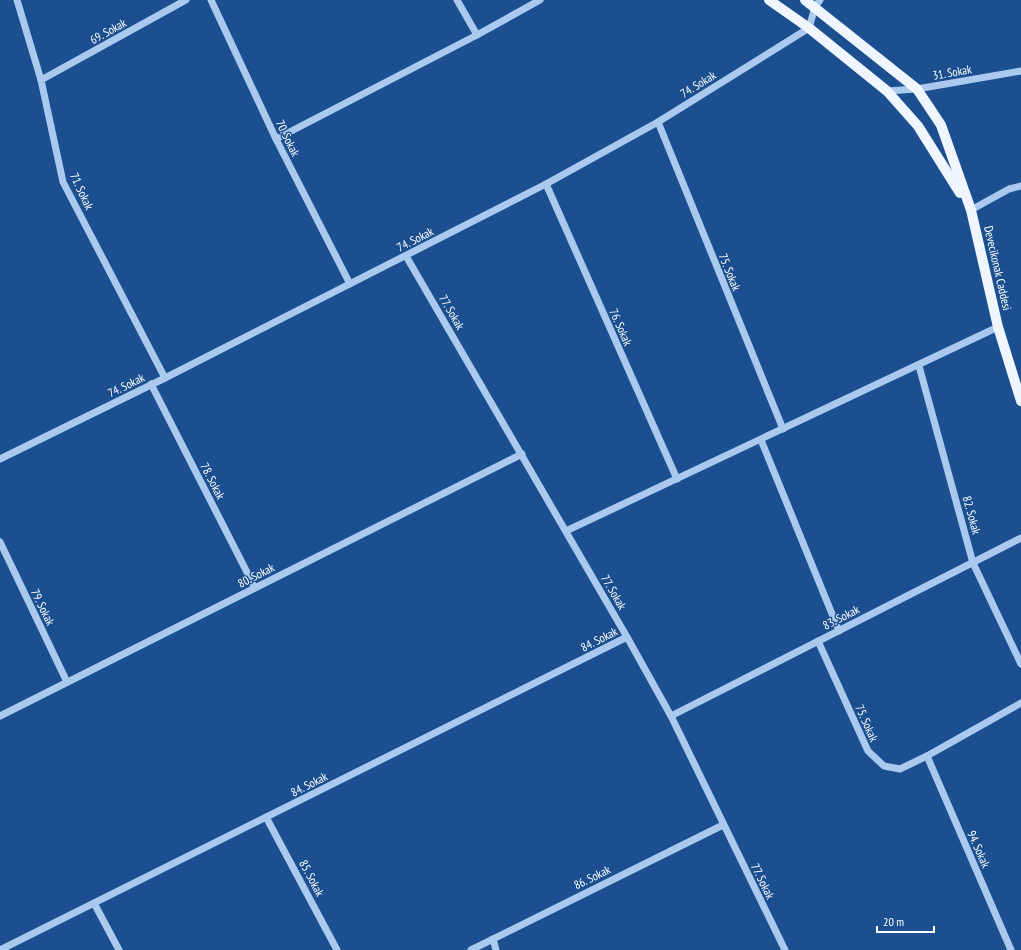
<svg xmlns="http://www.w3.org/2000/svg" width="1021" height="950" font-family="'PT Sans Narrow',sans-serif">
  <rect width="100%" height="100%" fill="#1b4f8f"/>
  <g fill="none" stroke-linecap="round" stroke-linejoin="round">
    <g stroke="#a9c9ee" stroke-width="7">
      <polyline points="17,0 41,80 63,182 165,378"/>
      <polyline points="211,0 276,139 350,284"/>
      <polyline points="457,0 477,35"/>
      <polyline points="41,80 186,0"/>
      <polyline points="887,91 917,89 1021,71"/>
      <polyline points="658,122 783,429"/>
      <polyline points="276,139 477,35 540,0"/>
      <polyline points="546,184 677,479"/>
      <polyline points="971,210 1009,189 1021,186"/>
      <polyline points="406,256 627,637 671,716 785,950"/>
      <polyline points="919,366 973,563 1021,664"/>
      <polyline points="151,384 255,588"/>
      <polyline points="761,440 839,631"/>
      <polyline points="0,459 165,378 546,184 658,122 809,28 815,7 820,0"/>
      <polyline points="566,531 998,327"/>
      <polyline points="0,542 67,682"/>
      <polyline points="818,641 868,751 884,766 900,769 927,756 1021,703"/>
      <polyline points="0,716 522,454"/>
      <polyline points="671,716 1021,538"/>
      <polyline points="927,756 1011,950"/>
      <polyline points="266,817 337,950"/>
      <polyline points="94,903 119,950"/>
      <polyline points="493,939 496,950"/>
      <polyline points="0,950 627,637"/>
      <polyline points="471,950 723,825"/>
    </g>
    <g stroke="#f0f6ff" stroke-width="10">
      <polyline points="769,0 809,28 887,91 918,126 960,193"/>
      <polyline points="805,0 917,89 941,125 971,210 998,327 1021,401"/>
    </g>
  </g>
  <g text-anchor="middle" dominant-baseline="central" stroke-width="3" stroke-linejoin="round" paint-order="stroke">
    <g font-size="12" fill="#fff" stroke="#1b4f8f">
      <text transform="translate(108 31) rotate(-29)">69. Sokak</text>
      <text transform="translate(952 72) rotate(-10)">31. Sokak</text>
      <text transform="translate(698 84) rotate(-32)">74. Sokak</text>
      <text transform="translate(288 138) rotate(64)">70. Sokak</text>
      <text transform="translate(82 191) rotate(65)">71. Sokak</text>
      <text transform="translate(415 239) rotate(-27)">74. Sokak</text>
      <text transform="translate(998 268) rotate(77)">Devecikonak Caddesi</text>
      <text transform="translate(730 272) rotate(68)">75. Sokak</text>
      <text transform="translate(452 312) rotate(60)">77. Sokak</text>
      <text transform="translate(621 327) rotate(66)">76. Sokak</text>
      <text transform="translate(126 385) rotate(-26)">74. Sokak</text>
      <text transform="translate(213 481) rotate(63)">78. Sokak</text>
      <text transform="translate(972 515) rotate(75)">82. Sokak</text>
      <text transform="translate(256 575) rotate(-27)">80. Sokak</text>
      <text transform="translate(614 592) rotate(60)">77. Sokak</text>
      <text transform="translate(43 607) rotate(64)">79. Sokak</text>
      <text transform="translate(841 617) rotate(-27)">83. Sokak</text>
      <text transform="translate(599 639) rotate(-27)">84. Sokak</text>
      <text transform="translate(867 723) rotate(66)">75. Sokak</text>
      <text transform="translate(309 784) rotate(-27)">84. Sokak</text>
      <text transform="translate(979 849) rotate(66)">94. Sokak</text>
      <text transform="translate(592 877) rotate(-26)">86. Sokak</text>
      <text transform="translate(312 878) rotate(62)">85. Sokak</text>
      <text transform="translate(763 881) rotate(64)">77. Sokak</text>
    </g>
  </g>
  <path d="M877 926v6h57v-6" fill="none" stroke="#ffffff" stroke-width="2"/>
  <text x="883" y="926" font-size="12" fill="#ffffff" stroke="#1b4f8f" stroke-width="3" paint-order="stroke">20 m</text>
</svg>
